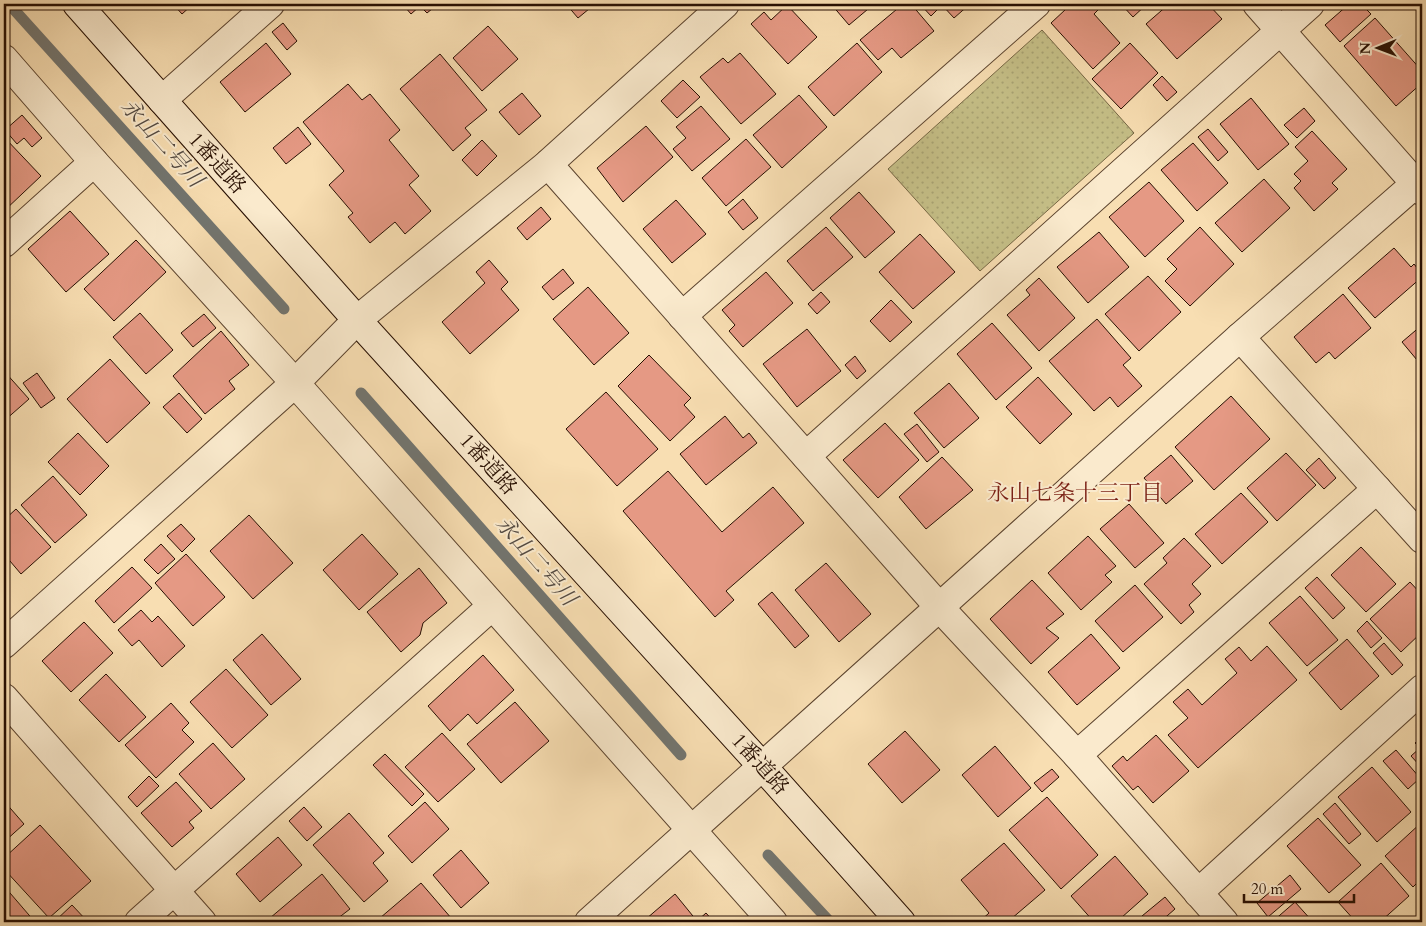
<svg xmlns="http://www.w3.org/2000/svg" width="1426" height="926" font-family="Cardo,'Noto Serif JP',serif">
  <defs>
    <pattern id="park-dots" width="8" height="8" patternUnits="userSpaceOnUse" patternTransform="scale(1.25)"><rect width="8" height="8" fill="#c5bf87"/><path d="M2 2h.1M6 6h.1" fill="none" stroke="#a9a373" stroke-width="1.8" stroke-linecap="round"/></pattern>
  </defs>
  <rect width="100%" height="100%" fill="#f8deb2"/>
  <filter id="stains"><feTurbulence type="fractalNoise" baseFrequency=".004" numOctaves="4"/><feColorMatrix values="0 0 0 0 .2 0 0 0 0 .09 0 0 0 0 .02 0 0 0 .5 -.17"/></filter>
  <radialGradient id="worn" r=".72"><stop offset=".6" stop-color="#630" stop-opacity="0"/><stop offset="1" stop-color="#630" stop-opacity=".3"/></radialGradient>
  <polygon fill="url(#park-dots)" stroke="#766744" points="1042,30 1134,133 980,271 888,169"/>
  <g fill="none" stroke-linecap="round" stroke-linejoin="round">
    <g stroke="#727570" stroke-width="11">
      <polyline points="9,4 284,309"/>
      <polyline points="361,393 681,755"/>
      <polyline points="768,855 830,922"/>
    </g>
  </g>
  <g fill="#e59984" stroke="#270f02">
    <polygon points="173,4 193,4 182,14"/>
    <polygon points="408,4 438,4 427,13 420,6 411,14 405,7"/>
    <polygon points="566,4 595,4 578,18"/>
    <polygon points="831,4 874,4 849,25"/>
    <polygon points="903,4 911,4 934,31 901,58 892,48 878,60 860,40"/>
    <polygon points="920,4 970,4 954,18 942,5 931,16"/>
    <polygon points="1061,4 1104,4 1094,14 1120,43 1093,69 1051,23 1066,9"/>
    <polygon points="1121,4 1147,4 1133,17"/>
    <polygon points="1169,4 1208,4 1222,19 1177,59 1146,24"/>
    <polygon points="1349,4 1361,4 1371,14 1340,42 1325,25"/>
    <polygon points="1412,4 1422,4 1422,13 1421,14"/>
    <polygon points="787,5 817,37 788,64 751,24 764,12 771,20"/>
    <polygon points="1375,18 1422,71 1422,83 1396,106 1344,46"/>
    <polygon points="283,23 297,41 287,50 272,32"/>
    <polygon points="488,26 518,59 482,91 453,58"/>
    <polygon points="266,43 291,74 245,112 220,82"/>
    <polygon points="857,43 882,72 834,116 808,87"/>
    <polygon points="1130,43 1158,73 1121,109 1092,79"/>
    <polygon points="740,53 776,94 741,124 700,77 723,58 728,63"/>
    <polygon points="440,54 487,110 465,128 471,135 453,151 400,89"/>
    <polygon points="1162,76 1177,92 1167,101 1153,85"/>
    <polygon points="683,80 700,97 677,118 661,101"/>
    <polygon points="348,84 362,100 370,94 400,130 389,140 419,176 409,185 431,211 405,234 395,222 370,243 348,217 353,213 329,185 344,171 303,122"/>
    <polygon points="522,93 541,116 519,135 499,112"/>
    <polygon points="799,95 827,127 782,168 753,135"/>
    <polygon points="1251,98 1289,144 1258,170 1220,124"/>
    <polygon points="701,106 730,139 692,171 673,149 686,138 676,127"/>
    <polygon points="1304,108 1315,121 1297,138 1284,125"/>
    <polygon points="22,115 42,138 32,147 24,138 17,144 5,130"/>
    <polygon points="646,126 673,157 623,202 597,168"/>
    <polygon points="298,127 311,144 286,164 273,148"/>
    <polygon points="1208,129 1228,152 1218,161 1198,137"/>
    <polygon points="1312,131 1347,169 1332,183 1338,189 1314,211 1294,188 1301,181 1294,174 1308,161 1295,147"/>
    <polygon points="4,137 41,176 4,211"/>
    <polygon points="746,139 771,167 726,206 702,178"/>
    <polygon points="482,140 497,156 477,176 462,160"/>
    <polygon points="1193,143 1228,183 1197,211 1161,170"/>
    <polygon points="1264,179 1290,208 1242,252 1215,223"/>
    <polygon points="1149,182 1184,221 1145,257 1109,217"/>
    <polygon points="859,192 895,232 865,258 830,218"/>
    <polygon points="743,199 758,218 743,230 728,212"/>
    <polygon points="676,200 706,234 672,263 643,229"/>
    <polygon points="541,207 551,219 527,240 517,228"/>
    <polygon points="70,211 109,254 66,292 28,249"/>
    <polygon points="826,227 853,257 813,291 787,261"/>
    <polygon points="1200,227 1234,264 1190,306 1165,281 1177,269 1167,259"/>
    <polygon points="1099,232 1129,267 1088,303 1057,267"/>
    <polygon points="920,234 955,272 913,309 879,272"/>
    <polygon points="136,240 166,272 114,321 84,289"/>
    <polygon points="1394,248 1411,267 1414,264 1422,274 1422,277 1375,318 1348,288"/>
    <polygon points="489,260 508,282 501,289 519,310 470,354 442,322 485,283 476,272"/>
    <polygon points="563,269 574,283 553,300 542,287"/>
    <polygon points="766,272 793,303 743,347 729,331 735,325 722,310"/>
    <polygon points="1148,276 1181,312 1139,351 1105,314"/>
    <polygon points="1039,278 1075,318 1039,351 1007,315 1030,295 1026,290"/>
    <polygon points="588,287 629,333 594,365 553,319"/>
    <polygon points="821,292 830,302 817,314 808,304"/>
    <polygon points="1343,294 1371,328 1335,359 1329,352 1316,363 1294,337"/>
    <polygon points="891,300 912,322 890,342 870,321"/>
    <polygon points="140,313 173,350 146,374 113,337"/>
    <polygon points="204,314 216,328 193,347 181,333"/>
    <polygon points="1097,319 1131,358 1123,365 1142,386 1118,407 1110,397 1094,411 1049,361"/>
    <polygon points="992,323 1032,368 996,400 957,354"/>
    <polygon points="1422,325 1422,366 1402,342"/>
    <polygon points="807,329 841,371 797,407 763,364"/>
    <polygon points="221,331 249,365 229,381 235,389 205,414 173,376"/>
    <polygon points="649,355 691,398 684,405 695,417 670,441 618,386"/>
    <polygon points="855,356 866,371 857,379 845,365"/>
    <polygon points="110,359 150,403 107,443 67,399"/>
    <polygon points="4,371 29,399 4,421"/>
    <polygon points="37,373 55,398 41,408 23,383"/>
    <polygon points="1038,377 1072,414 1040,444 1006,407"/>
    <polygon points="949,383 979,418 944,448 914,413"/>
    <polygon points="606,392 658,449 617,486 566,429"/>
    <polygon points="179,393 202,419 187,433 163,407"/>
    <polygon points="1231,396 1270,439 1214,490 1175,447"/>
    <polygon points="725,416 743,438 749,433 757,443 706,485 680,454"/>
    <polygon points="885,423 919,460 878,498 843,460"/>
    <polygon points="917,424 939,452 927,462 904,434"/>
    <polygon points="78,433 109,466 80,495 48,462"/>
    <polygon points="1286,453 1316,485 1277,521 1247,488"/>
    <polygon points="1171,455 1193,481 1166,504 1144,478"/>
    <polygon points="942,457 973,490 926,529 899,497"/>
    <polygon points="1319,458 1336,478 1324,489 1306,470"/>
    <polygon points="668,471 722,532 773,487 804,523 726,591 734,600 715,617 623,511"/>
    <polygon points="53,476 87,515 55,543 21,505"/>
    <polygon points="1241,493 1268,522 1222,564 1195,534"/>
    <polygon points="1129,504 1164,543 1135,568 1100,529"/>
    <polygon points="16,509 51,547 21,574 4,554 4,520"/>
    <polygon points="249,515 293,563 253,599 210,551"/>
    <polygon points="181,524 195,539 182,552 167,536"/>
    <polygon points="362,534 398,574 359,610 323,570"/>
    <polygon points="1088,536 1116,566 1105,575 1112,582 1081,610 1048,573"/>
    <polygon points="1184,538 1211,566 1192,584 1201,594 1189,605 1194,612 1181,624 1144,584 1167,563 1163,558"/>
    <polygon points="161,544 175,559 158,574 144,560"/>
    <polygon points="1361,547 1396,584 1366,612 1331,575"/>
    <polygon points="186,554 225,597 193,626 155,583"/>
    <polygon points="826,563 871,614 839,642 795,590"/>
    <polygon points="132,567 152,588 114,623 95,601"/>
    <polygon points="419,568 447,603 423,623 420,635 401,652 367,612"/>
    <polygon points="1317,577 1345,608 1333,619 1305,588"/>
    <polygon points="1032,580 1064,614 1046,628 1059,638 1031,664 990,619"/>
    <polygon points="1410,582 1422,595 1422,632 1401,652 1370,619"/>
    <polygon points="1135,585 1163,617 1123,652 1095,621"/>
    <polygon points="772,592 809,636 795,648 758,604"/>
    <polygon points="1300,596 1338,640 1307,666 1269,623"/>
    <polygon points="141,610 152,622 158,616 185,646 162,667 139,640 132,646 118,630"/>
    <polygon points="1367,621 1382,638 1371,648 1357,631"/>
    <polygon points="84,622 113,653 71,692 42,661"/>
    <polygon points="262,634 301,679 271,705 233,660"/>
    <polygon points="1091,634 1120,668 1077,705 1048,672"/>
    <polygon points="1347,639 1379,676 1341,710 1309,673"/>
    <polygon points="1384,643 1403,665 1392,675 1373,653"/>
    <polygon points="1267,646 1297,680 1198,768 1168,735 1188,718 1173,702 1188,689 1202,705 1237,673 1225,659 1239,647 1251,661"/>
    <polygon points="483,655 514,690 477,724 468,714 450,731 428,706"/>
    <polygon points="226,669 268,715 232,748 190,702"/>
    <polygon points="106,674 146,717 119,742 79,700"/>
    <polygon points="515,702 549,741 501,783 467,744"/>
    <polygon points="171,703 189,723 182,730 194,742 156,778 125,745"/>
    <polygon points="905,731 940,770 902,803 868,764"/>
    <polygon points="442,733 475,769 438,802 405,767"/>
    <polygon points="1156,735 1189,771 1153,803 1138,786 1133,790 1112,766 1123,756 1127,761"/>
    <polygon points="1422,736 1422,768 1411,756 1420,748 1415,743"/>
    <polygon points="213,743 245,779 211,809 179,774"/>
    <polygon points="995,746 1031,788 998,817 962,775"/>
    <polygon points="1396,750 1420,778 1408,789 1383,761"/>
    <polygon points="385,754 424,794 412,806 373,765"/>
    <polygon points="1372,767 1411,812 1377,842 1338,797"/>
    <polygon points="1052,769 1059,777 1042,792 1034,783"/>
    <polygon points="149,776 159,786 137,807 128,797"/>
    <polygon points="176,782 202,811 189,822 194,828 172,847 141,813"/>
    <polygon points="1047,797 1098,855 1061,889 1009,830"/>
    <polygon points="4,801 24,824 4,842"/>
    <polygon points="425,802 449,829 412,863 388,836"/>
    <polygon points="1335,803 1361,834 1349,844 1323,814"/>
    <polygon points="304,807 322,827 307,841 289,821"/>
    <polygon points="349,813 384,853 373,863 388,881 364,902 313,845"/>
    <polygon points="1318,818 1361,865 1329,893 1287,846"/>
    <polygon points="1422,822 1422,878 1413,887 1385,856"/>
    <polygon points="40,825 91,881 49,918 4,869 4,858"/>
    <polygon points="278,837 302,865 260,902 236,874"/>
    <polygon points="1004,843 1045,890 1011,919 1014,922 979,922 989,913 961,880"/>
    <polygon points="461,850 489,883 461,908 433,875"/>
    <polygon points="1115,856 1148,894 1121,918 1125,922 1094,922 1071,896"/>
    <polygon points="1381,863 1409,896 1380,922 1356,922 1338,902"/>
    <polygon points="322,874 350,909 333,922 273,922 270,918"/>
    <polygon points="1290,875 1301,889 1268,917 1257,903"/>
    <polygon points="421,883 452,919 449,922 384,922 380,918"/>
    <polygon points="4,886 35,922 4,922"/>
    <polygon points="675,894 697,921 706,913 714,922 648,922 646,919"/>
    <polygon points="1165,897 1175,909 1160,922 1147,922 1142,916"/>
    <polygon points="1295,902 1313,922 1272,922"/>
    <polygon points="72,905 88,922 54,922"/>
  </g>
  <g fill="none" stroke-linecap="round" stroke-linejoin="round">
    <defs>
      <g id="street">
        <polyline points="1257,4 1422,191"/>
        <polyline points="4,59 94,162 295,383 773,922"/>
        <polyline points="162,100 270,4"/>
        <polyline points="548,164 940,608 1077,755 1224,922"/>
        <polyline points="4,243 94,162"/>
        <polyline points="682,316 1036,4"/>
        <polyline points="1240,337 1422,539"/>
        <polyline points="806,456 1310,4"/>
        <polyline points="4,644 295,383 357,320 548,164 725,4"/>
        <polyline points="4,698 202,922"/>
        <polyline points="1077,755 1377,489"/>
        <polyline points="1198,893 1422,689"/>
        <polyline points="139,922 492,606"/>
        <polyline points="589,922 1240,337 1422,178"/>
      </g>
      <polyline id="secondary" points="77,4 357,320 762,766 901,922"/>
    </defs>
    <use href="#street" stroke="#5b432e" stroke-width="30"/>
    <use href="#secondary" stroke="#270f02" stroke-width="30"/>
    <use href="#street" stroke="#faeacd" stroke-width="28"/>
    <use href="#secondary" stroke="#faeacd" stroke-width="28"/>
  </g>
  <g text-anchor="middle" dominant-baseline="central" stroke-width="4" stroke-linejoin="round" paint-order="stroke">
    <g font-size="21" fill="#270f02" stroke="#faeacd">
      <text transform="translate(217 163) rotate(48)">1番道路</text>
      <text transform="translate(488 464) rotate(48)">1番道路</text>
      <text transform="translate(760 764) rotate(48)">1番道路</text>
    </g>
    <g font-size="22" font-style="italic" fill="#534a42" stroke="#faeacd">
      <text transform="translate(162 143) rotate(48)">永山二号川</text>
      <text transform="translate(536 561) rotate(49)">永山二号川</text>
    </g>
    <g font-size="22" fill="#7a1f14" stroke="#faeacd">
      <text x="1075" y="493">永山七条十三丁目</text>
    </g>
  </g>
  <rect width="1426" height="926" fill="none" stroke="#f8deb2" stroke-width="20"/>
  <rect x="5" y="5" width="1416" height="916" fill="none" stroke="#270f02" stroke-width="2.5"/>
  <rect x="10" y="10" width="1406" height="906" fill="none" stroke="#270f02"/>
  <g transform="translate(1378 48) rotate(269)" stroke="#faeacd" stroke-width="4" paint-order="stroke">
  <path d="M0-4L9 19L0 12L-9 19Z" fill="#270f02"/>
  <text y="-8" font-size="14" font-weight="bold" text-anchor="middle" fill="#270f02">N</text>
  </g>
  <path d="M1244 894v8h110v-8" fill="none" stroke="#270f02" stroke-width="2.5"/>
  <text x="1251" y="894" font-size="15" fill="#270f02" stroke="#faeacd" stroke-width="4" paint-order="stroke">20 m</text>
  <rect width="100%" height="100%" filter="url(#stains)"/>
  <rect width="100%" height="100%" fill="url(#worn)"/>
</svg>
